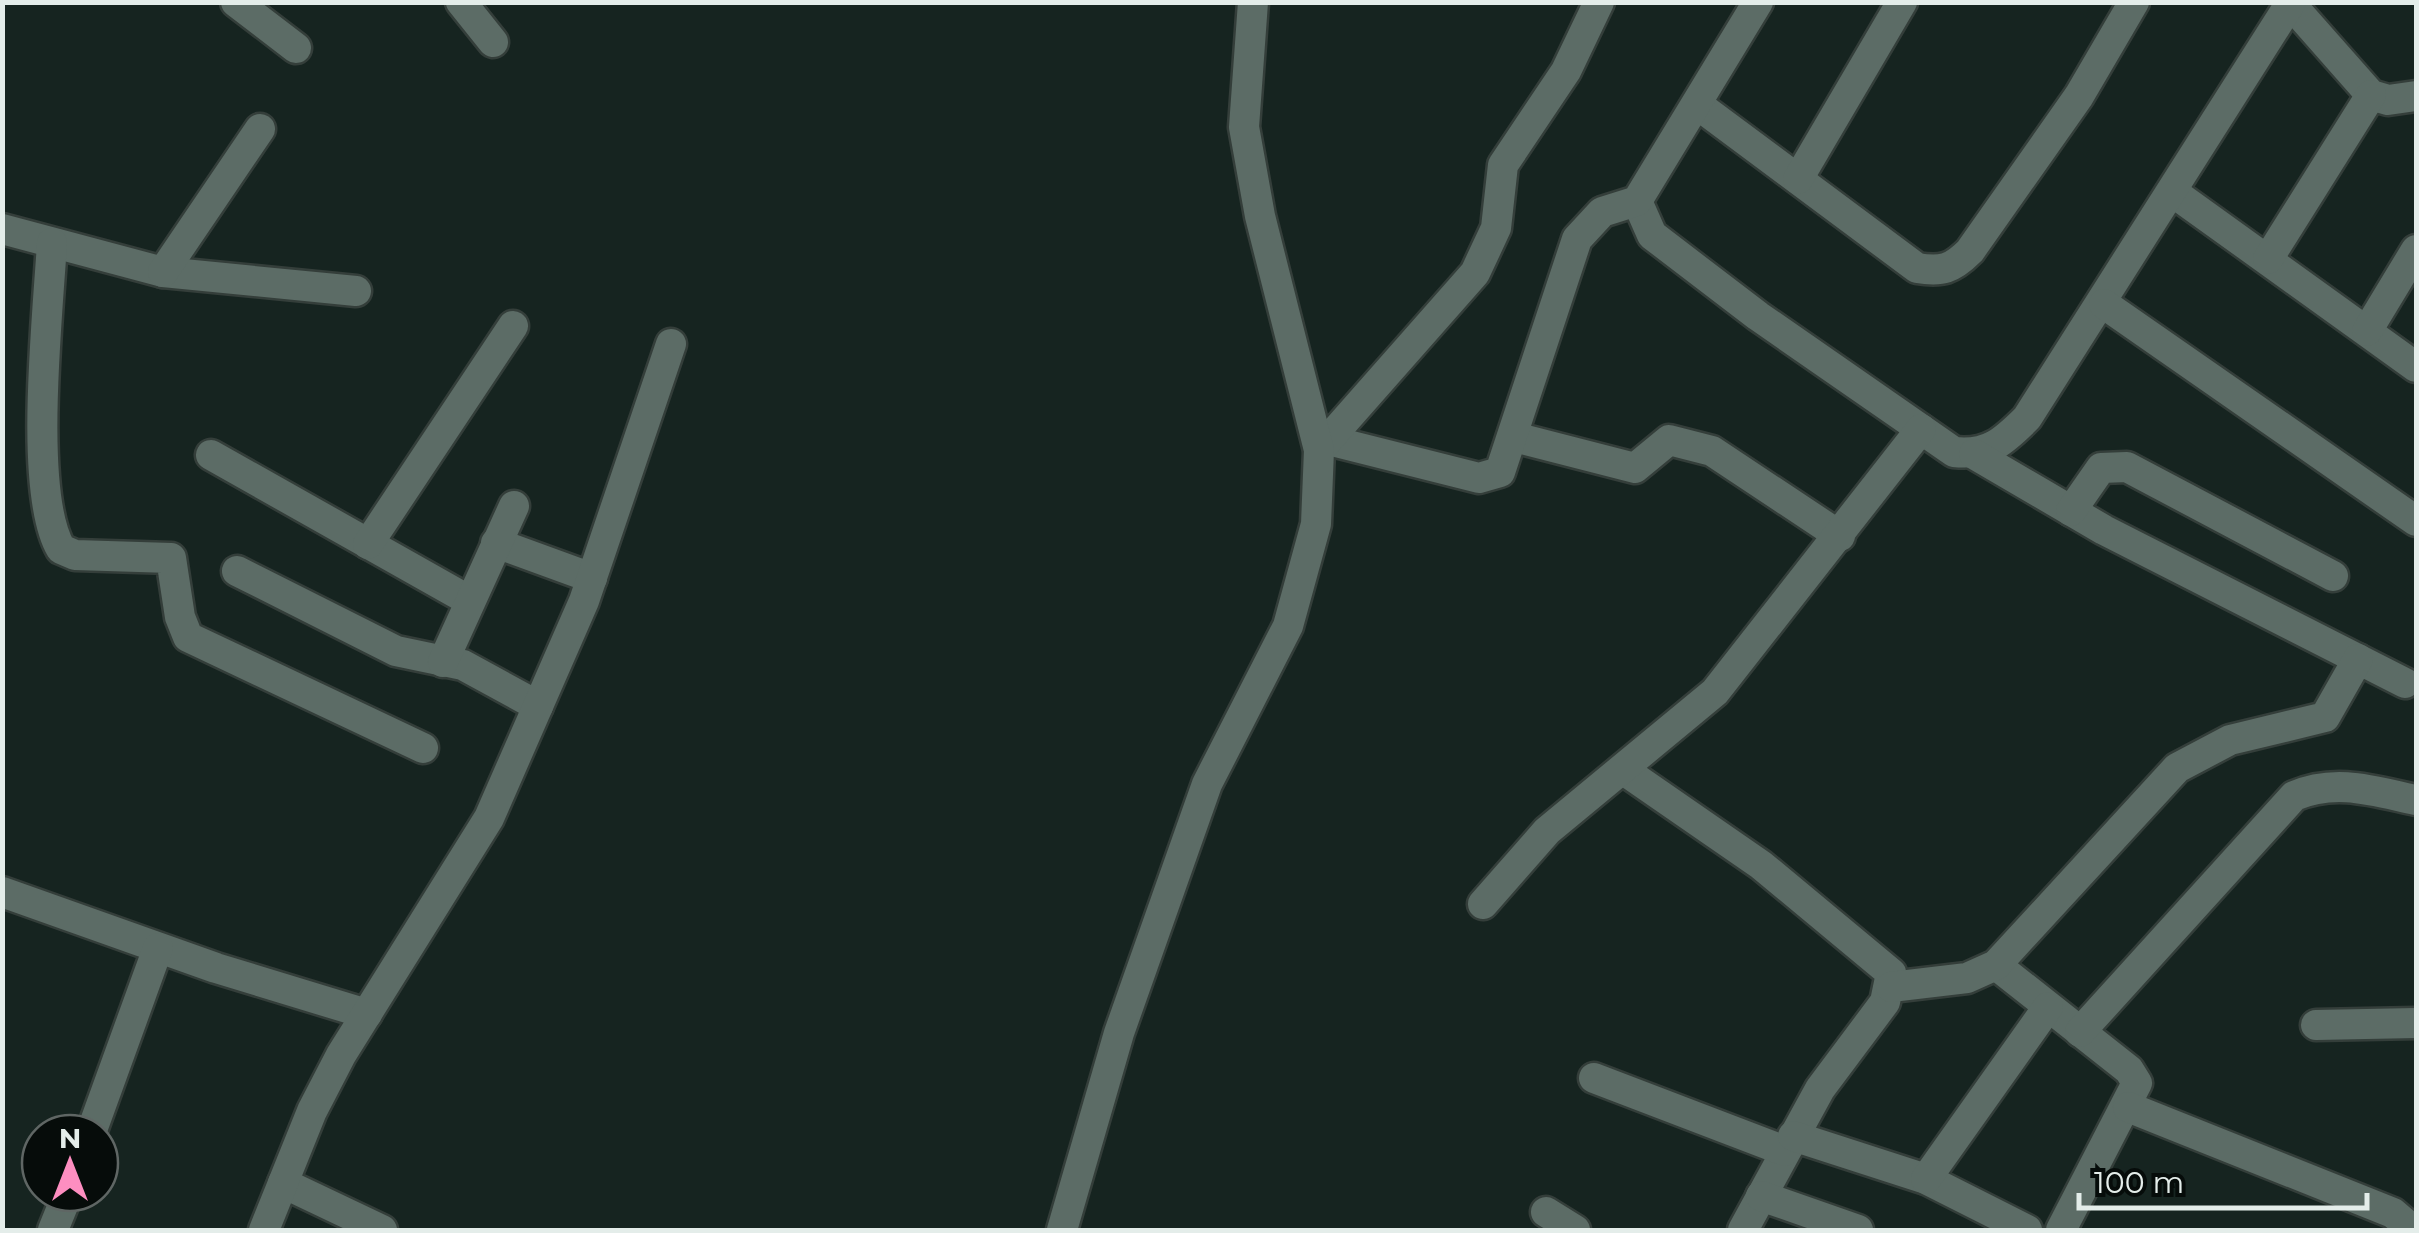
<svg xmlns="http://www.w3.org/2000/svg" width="2419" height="1233" font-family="Montserrat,sans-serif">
  <rect width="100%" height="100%" fill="#162420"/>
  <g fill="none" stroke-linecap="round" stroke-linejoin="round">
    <defs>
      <g id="minor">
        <polyline points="236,2 296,48"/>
        <polyline points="461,2 493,42"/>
        <polyline points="2289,2 2371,95 2388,100 2416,96"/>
        <path d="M1698 105 1917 268C1942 272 1952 269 1970 251L2079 96 2134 2"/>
        <polyline points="1798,179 1902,2"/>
        <polyline points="2174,193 2416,367"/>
        <path d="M1637 201 1652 235 1758 316 1954 452C1988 456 2004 441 2027 418L2290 4"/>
        <polyline points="2,229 163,272 356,291"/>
        <path d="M52 243C48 313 28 493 61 549L75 555 171 558 180 617 188 637 423 748"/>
        <polyline points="2268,259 2371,95"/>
        <polyline points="163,272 260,129"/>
        <polyline points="2104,304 2416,521"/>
        <polyline points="2367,331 2416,250"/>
        <polyline points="1514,437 1635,468 1669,440 1712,451 1840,536"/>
        <polyline points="1328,440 1479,478 1500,472 1577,239 1602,212 1637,201 1758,2"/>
        <polyline points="1319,450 1475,273 1496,228 1503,165 1566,71 1599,2"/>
        <polyline points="1974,454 2104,530 2405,683"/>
        <polyline points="211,455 470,601"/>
        <polyline points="2071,511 2101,468 2127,467 2333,576"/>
        <polyline points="496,543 592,578"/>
        <polyline points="368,544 513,326"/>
        <polyline points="237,571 396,651 463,665 538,706"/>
        <polyline points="443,662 514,506"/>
        <polyline points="1625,771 1761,865 1891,973 1885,1002 1820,1089 1743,1230"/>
        <polyline points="2,892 216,968 367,1014"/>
        <polyline points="1483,904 1547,831 1715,692 1921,429"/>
        <polyline points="1996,965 2129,1070 2137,1083 2061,1230"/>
        <polyline points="1891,987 1967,978 1996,965 2177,768 2230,740 2325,717 2358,659"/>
        <polyline points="2316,1025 2416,1023"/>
        <path d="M2080 1032 2294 796C2336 778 2374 791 2416 800"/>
        <polyline points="1594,1078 1785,1151"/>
        <polyline points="2128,1107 2393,1213 2413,1230"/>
        <polyline points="91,1133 158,948"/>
        <polyline points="1793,1136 1926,1179 2027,1230"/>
        <polyline points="1926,1179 2048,1007"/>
        <polyline points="283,1183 382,1230"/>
        <polyline points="1761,1196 1858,1230"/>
        <polyline points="1546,1212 1575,1230"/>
        <polyline points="53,1230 68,1193"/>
        <polyline points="264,1230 312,1111 341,1055 489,818 584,601 671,344"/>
        <polyline points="1062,1230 1119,1033 1207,784 1288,626 1316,524 1319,450 1260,216 1244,127 1253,2"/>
      </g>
    </defs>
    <use href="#minor" stroke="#343e3a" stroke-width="35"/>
    <use href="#minor" stroke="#5c6c66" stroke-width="30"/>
  </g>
  <rect width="2419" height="1233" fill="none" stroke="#e4edea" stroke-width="10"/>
  <g transform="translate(70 1163)"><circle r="48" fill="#060c0a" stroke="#5f6664" stroke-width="2.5"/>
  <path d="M0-8L18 38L0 25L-18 38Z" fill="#fd8ec0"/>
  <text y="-15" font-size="28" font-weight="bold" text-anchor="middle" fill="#e4edea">N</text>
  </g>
  <path d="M2079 1193v15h288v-15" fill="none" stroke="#e4edea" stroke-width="5"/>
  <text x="2094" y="1193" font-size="30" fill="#e4edea" stroke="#060c0a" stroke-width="8" paint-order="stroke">100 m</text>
</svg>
